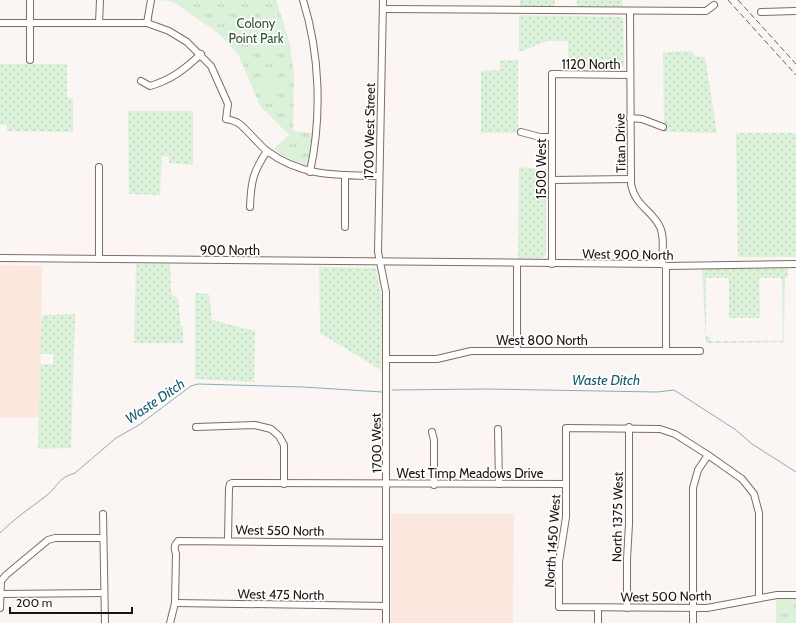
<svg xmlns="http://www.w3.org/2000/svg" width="796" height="623" font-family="Cabin,sans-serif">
  <defs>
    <pattern id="grass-dots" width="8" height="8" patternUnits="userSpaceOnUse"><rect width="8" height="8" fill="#dcf1da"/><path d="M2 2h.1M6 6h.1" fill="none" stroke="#bcceba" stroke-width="1.8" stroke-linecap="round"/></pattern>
    <pattern id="park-tufts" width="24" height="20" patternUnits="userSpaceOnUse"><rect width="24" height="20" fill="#dcf1da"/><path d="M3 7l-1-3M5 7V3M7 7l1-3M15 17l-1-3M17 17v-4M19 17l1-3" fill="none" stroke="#bcceba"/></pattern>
  </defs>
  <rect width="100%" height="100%" fill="#fbf6f4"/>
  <g fill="#fce8df">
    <polygon points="0,265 42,266 40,418 0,418"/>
    <polygon points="391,514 514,514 513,623 391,623"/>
  </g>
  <g fill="url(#grass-dots)" fill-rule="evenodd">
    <polygon points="520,0 555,0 554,6 520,6"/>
    <rect x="577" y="0" width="45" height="6"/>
    <polygon points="519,15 621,17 623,19 624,66 619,69 568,69 568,41 547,41 519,52"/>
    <polygon points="692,51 694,56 705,57 717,133 664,132 663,52"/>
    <polygon points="500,60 518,60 518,133 481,133 481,71 500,70"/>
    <polygon points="0,64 67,64 67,98 73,98 73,132 7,131 7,125 0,125"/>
    <polygon points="128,111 193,111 193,165 169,163 169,157 162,156 160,195 129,194"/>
    <polygon points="736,133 796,133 796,257 738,257"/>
    <polygon points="519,167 546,169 546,254 543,258 518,258"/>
    <polygon points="136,264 170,264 171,294 178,299 181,326 183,327 183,343 134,343"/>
    <path d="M788 266V277L785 278 784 342 706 343 702 268ZM706 278H729V318H760L759 278H782L783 341H710L709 336H706Z"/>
    <polygon points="319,267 376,268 382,302 381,370 320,333"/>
    <polygon points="195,293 209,294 212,320 255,331 254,382 195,379"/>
    <polygon points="75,314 71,448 38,449 40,364 53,364 54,354 40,354 42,315"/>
  </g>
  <g fill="url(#park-tufts)">
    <polygon points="157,0 276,0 290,44 294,75 293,131 313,133 308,166 291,160 273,149 289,135 260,106 238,54 218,33 175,3 169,1"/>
    <rect x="776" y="598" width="20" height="25"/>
  </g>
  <g fill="#dcf1da">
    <polygon points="273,37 275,56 261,57 259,38"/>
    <polygon points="265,78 284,78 284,90 266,90"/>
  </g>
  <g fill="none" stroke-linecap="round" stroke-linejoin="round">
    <g stroke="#87adb9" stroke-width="1">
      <polyline points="392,390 486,389 657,392 674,390 736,430 752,444 796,472"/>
      <path d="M0 533C14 519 30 508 46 496 58 487 56 479 75 473L116 438 139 425 191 386 198 384 303 387 382 392"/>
    </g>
    <defs>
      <g id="minor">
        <polyline points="30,0 30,60"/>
        <path d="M303 0C320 54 322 116 310 172"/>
        <polyline points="383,0 378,252 386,292 386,623"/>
        <polyline points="383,9 706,11 714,5"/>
        <path d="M630 11 631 184C635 206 652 210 660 227 665 238 662 253 662 264"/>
        <polyline points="761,12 796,11"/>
        <path d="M0 23H147L169 31 187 42 211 66 228 104 226 119C230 120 235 121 238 123 244 126 258 144 267 151 302 177 337 175 379 176"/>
        <polyline points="99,23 100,0"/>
        <polyline points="147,23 151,0"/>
        <path d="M141 81 150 86C171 80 185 69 201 54"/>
        <polyline points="630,118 642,119 663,127"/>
        <polyline points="521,132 540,137 552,137"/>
        <polyline points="345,175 345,227"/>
        <polyline points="552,180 631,179"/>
        <path d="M250 207C251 181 253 172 267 151"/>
        <polyline points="0,258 662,264 666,266 796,264"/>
        <polyline points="99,259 99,167"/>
        <polyline points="517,264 517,351"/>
        <polyline points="552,264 552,74 630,75"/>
        <polyline points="666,351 666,266"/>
        <polyline points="386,359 437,359 471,351 700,351"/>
        <polyline points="196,427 255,425 271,429 279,436 284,445 284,484"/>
        <polyline points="498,429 499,484"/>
        <polyline points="432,432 434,440 434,485"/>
        <polyline points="103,514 105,623"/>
        <polyline points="228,540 229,488 230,484 232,483 566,484"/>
        <polyline points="0,594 104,593"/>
        <polyline points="759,598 759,513 754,494 742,479 708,455 675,434 660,429 566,428 566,517 559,562 559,607 707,608 777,595 796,595"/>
        <polyline points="175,603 386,606"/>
        <polyline points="0,608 1,581 6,575 48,540 55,538 103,538"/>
        <polyline points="627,608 627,559 629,524 629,427"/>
        <path d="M170 623 175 603 176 554C174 548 174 545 178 541L386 543"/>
        <polyline points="598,623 598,608"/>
        <polyline points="693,623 693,488 698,470 708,455"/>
      </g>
    </defs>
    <use href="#minor" stroke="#816c61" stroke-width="8"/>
    <use href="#minor" stroke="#fff" stroke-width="6"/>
    <g stroke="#68615d" stroke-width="1" stroke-dasharray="6 3" stroke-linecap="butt">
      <polyline points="728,0 796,75"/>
      <polyline points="738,0 796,64"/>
    </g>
  </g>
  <g text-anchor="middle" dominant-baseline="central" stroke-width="3.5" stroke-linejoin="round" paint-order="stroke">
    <g font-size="13" fill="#30532c" stroke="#fff">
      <text x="256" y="23">Colony<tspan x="256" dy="15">Point Park</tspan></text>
    </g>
    <g font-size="13" fill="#1d1410" stroke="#fff">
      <text x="591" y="64">1120 North</text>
      <text transform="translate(369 131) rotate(-89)">1700 West Street</text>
      <text transform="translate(620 143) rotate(-91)">Titan Drive</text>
      <text transform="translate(541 169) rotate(-90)">1500 West</text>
      <text x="230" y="250">900 North</text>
      <text transform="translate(628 254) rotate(1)">West 900 North</text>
      <text x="542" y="340">West 800 North</text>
      <text transform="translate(376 443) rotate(-91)">1700 West</text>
      <text x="470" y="473">West Timp Meadows Drive</text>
      <text transform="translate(617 517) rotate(-89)">North 1375 West</text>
      <text transform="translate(280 530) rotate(1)">West 550 North</text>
      <text transform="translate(552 541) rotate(-86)">North 1450 West</text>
      <text transform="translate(281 594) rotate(1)">West 475 North</text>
      <text transform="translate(666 596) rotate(-1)">West 500 North</text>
    </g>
    <g font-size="14" font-style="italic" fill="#125c6f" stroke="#fff">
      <text x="606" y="380">Waste Ditch</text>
      <text transform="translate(155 401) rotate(-34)">Waste Ditch</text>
    </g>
  </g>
  <path d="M10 607v6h122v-6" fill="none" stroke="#1d1410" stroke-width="2"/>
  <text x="16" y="607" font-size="12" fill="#1d1410" stroke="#ffffff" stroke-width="3" paint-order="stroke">200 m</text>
</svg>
